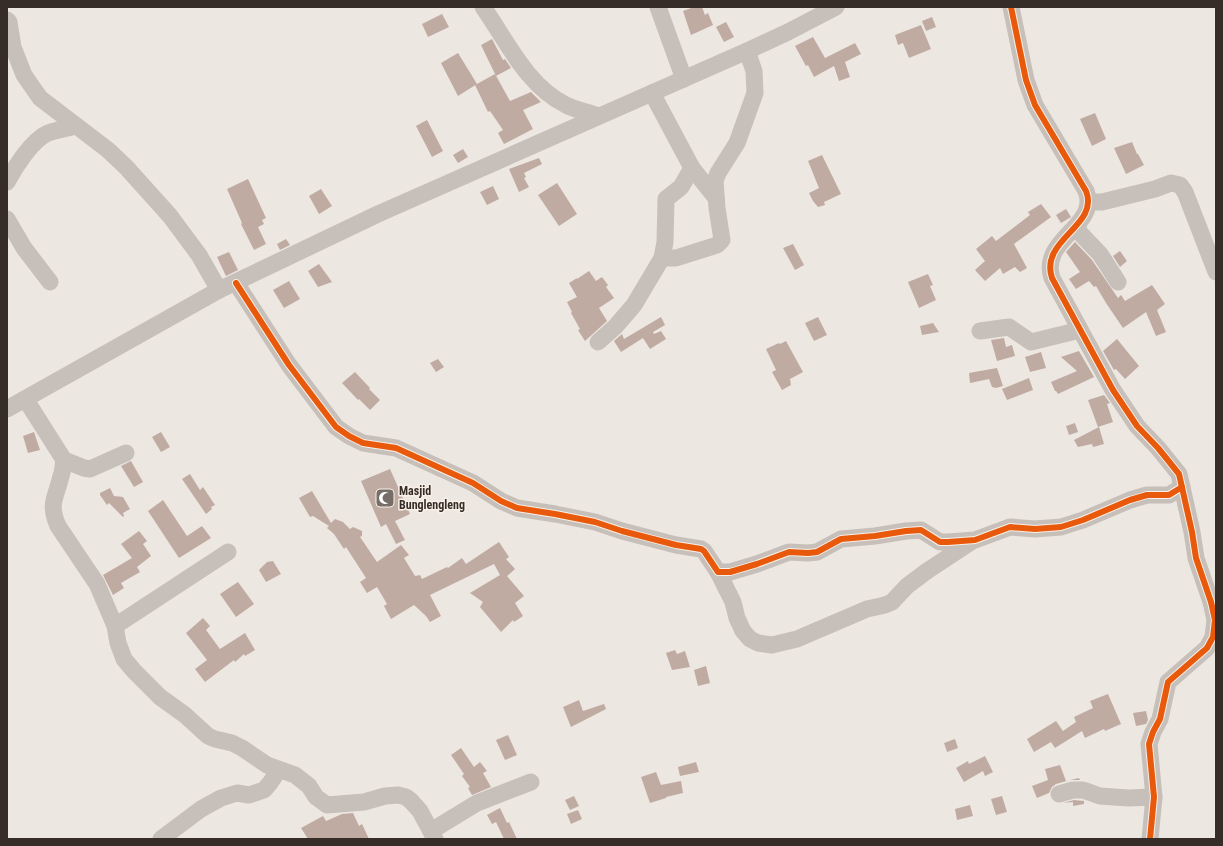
<svg xmlns="http://www.w3.org/2000/svg" width="1223" height="846" font-family="'Roboto Condensed',sans-serif">
  <rect width="100%" height="100%" fill="#ede7e1"/>
  <g fill="#c0aba3">
    <polygon points="694,7 702,7 705,15 708,13 713,25 691,35 683,11"/>
    <polygon points="442,14 449,27 428,37 422,24"/>
    <polygon points="932,17 936,27 926,31 922,21"/>
    <polygon points="726,22 734,37 724,42 716,27"/>
    <polygon points="921,25 931,49 909,58 903,43 898,45 895,35"/>
    <polygon points="813,37 825,58 855,43 861,54 845,62 850,77 839,81 834,66 814,77 808,65 806,66 795,46"/>
    <polygon points="492,39 503,60 505,59 511,68 496,76 481,45"/>
    <polygon points="458,53 477,84 458,96 441,63"/>
    <polygon points="495,74 510,101 531,92 541,102 523,110 533,129 504,144 498,133 503,130 490,111 488,112 475,85"/>
    <polygon points="1095,113 1106,139 1092,146 1080,119"/>
    <polygon points="427,120 443,151 432,157 416,126"/>
    <polygon points="1132,142 1137,154 1138,154 1144,165 1126,174 1114,148"/>
    <polygon points="463,149 468,157 458,163 453,155"/>
    <polygon points="822,155 841,194 824,202 825,205 818,207 813,201 809,193 819,188 808,161"/>
    <polygon points="539,158 542,164 524,173 526,177 524,178 529,187 519,192 509,169"/>
    <polygon points="248,179 266,218 262,220 264,224 258,227 266,244 254,250 241,224 242,223 227,189"/>
    <polygon points="557,183 577,214 559,226 538,195"/>
    <polygon points="493,186 499,199 487,205 480,192"/>
    <polygon points="321,189 332,206 319,214 309,196"/>
    <polygon points="1041,204 1051,217 1014,244 1027,268 1020,272 1015,267 1003,274 1000,268 985,281 975,270 985,261 976,249 992,236 996,241 1030,215 1028,212"/>
    <polygon points="1066,209 1071,217 1061,223 1056,215"/>
    <polygon points="286,239 290,245 280,250 277,244"/>
    <polygon points="1075,242 1092,260 1118,298 1121,295 1125,301 1152,285 1165,304 1157,310 1166,332 1156,336 1146,312 1123,328 1106,303 1096,286 1094,287 1089,281 1076,289 1069,279 1080,272 1066,252"/>
    <polygon points="793,244 804,265 795,270 783,248"/>
    <polygon points="1120,251 1127,261 1120,267 1113,256"/>
    <polygon points="229,252 238,270 226,276 217,257"/>
    <polygon points="319,264 332,282 318,287 308,271"/>
    <polygon points="589,271 596,281 602,277 608,285 606,287 614,298 599,308 607,321 585,341 578,330 580,329 571,313 572,312 567,302 577,297 569,283 577,278 577,279"/>
    <polygon points="928,274 933,285 930,286 936,300 919,308 908,282"/>
    <polygon points="289,281 300,299 284,308 273,290"/>
    <polygon points="661,317 665,325 653,332 654,334 661,331 666,339 650,349 643,338 621,352 614,341 622,334 624,339"/>
    <polygon points="818,317 827,335 814,341 805,323"/>
    <polygon points="933,323 939,332 922,335 920,326"/>
    <polygon points="1004,338 1006,347 1012,345 1015,356 997,361 991,340"/>
    <polygon points="1117,339 1139,366 1125,379 1116,369 1114,370 1103,351"/>
    <polygon points="786,341 803,372 790,379 791,385 782,390 772,372 776,370 766,349 779,343 780,344"/>
    <polygon points="1079,351 1094,377 1058,394 1056,391 1055,391 1051,382 1077,371 1061,357"/>
    <polygon points="1041,352 1046,368 1030,372 1025,357"/>
    <polygon points="438,359 444,367 436,372 430,363"/>
    <polygon points="997,368 1003,386 996,388 992,387 989,379 970,383 969,373"/>
    <polygon points="355,372 370,388 369,389 380,400 370,410 359,399 358,400 342,383"/>
    <polygon points="1029,378 1033,390 1007,400 1002,389"/>
    <polygon points="1104,395 1110,403 1107,404 1113,422 1098,427 1088,400"/>
    <polygon points="1075,423 1078,432 1069,435 1066,426"/>
    <polygon points="1099,427 1104,444 1093,447 1092,444 1078,447 1074,440"/>
    <polygon points="34,432 40,450 28,453 23,436"/>
    <polygon points="161,432 170,447 161,452 152,437"/>
    <polygon points="131,461 143,482 134,487 121,466"/>
    <polygon points="390,469 410,514 395,521 405,540 396,544 386,524 381,527 361,481"/>
    <polygon points="190,474 200,490 203,487 215,505 211,507 212,509 206,514 182,479"/>
    <polygon points="110,488 114,496 123,497 130,509 123,513 124,516 123,517 109,503 107,505 100,495 100,493"/>
    <polygon points="312,491 331,523 335,519 343,522 350,529 353,527 362,531 362,536 360,537 377,562 401,545 409,555 404,558 415,576 420,575 422,579 447,567 448,568 462,558 466,564 499,542 509,557 506,559 515,569 507,576 524,596 515,603 523,616 514,622 513,620 501,632 480,607 483,602 470,593 500,575 494,564 430,595 441,616 430,622 426,616 414,605 391,619 384,606 387,604 377,587 367,593 360,582 366,578 346,547 344,549 334,534 327,528 329,526 313,516 310,517 299,498"/>
    <polygon points="163,500 187,536 202,526 211,538 179,558 148,511"/>
    <polygon points="139,531 147,541 143,544 151,556 137,567 140,572 121,583 124,588 113,595 103,575 132,558 121,544"/>
    <polygon points="273,561 281,574 266,582 259,570 267,562"/>
    <polygon points="238,582 254,604 236,617 220,594"/>
    <polygon points="203,618 210,626 206,630 220,649 245,633 255,650 245,656 244,654 235,662 234,660 205,682 195,669 207,660 186,633"/>
    <polygon points="675,650 677,654 685,651 690,667 672,670 666,653"/>
    <polygon points="706,666 710,683 698,686 694,670"/>
    <polygon points="1108,694 1121,724 1105,731 1104,729 1085,738 1082,731 1055,748 1051,742 1034,752 1027,739 1056,721 1063,731 1076,722 1074,717 1093,708 1090,701"/>
    <polygon points="579,700 583,711 604,704 606,709 571,727 563,707"/>
    <polygon points="1146,711 1148,720 1146,724 1136,726 1133,713"/>
    <polygon points="508,735 517,755 505,760 496,740"/>
    <polygon points="955,739 958,748 947,752 944,743"/>
    <polygon points="461,748 474,767 480,762 487,771 483,773 491,787 472,795 468,788 470,787 462,776 464,774 451,755"/>
    <polygon points="985,756 993,772 985,776 983,771 964,782 956,768 968,761 969,764"/>
    <polygon points="696,762 699,772 680,776 678,767"/>
    <polygon points="1060,765 1066,781 1079,778 1080,780 1070,780 1056,784 1052,787 1049,793 1037,798 1032,786 1048,780 1045,769"/>
    <polygon points="656,772 661,785 681,781 683,793 666,797 666,798 650,803 641,777"/>
    <polygon points="574,796 579,806 570,810 565,800"/>
    <polygon points="1002,796 1007,812 996,815 991,799"/>
    <polygon points="1074,800 1084,801 1084,804 1073,806 1073,802 1063,803"/>
    <polygon points="970,805 973,816 957,820 955,809"/>
    <polygon points="500,808 507,823 509,822 517,839 504,839 496,822 492,824 487,815"/>
    <polygon points="578,810 582,819 571,824 567,814"/>
    <polygon points="353,813 359,826 362,824 369,839 308,839 301,828 323,816 326,821 342,814"/>
  </g>
  <g fill="none" stroke-linecap="round" stroke-linejoin="round">
    <g stroke="#c6bfba" stroke-width="17">
      <path d="M483 7C507 41 526 85 566 105 575 110 588 112 598 116"/>
      <polyline points="658,7 684,79"/>
      <path d="M1011 7 1026 80 1035 105 1086 191C1100 226 1039 239 1052 278L1113 390 1137 426 1158 448 1179 474 1192 532 1196 558 1211 602 1215 620 1213 637 1207 648 1168 682 1160 719 1153 732 1149 744 1154 797 1150 839"/>
      <polyline points="7,20 9,22 13,47 24,75 40,98 108,150 126,167 170,216 199,255 219,290"/>
      <polyline points="652,93 692,168 716,198"/>
      <path d="M7 182C15 167 32 140 48 133 57 130 67 128 76 126"/>
      <polyline points="1089,202 1102,202 1155,189 1171,183 1180,185 1185,192 1216,272"/>
      <polyline points="7,219 24,248 50,282"/>
      <polyline points="1077,226 1080,233 1100,254 1118,282"/>
      <polyline points="662,258 665,242 666,199 681,187 692,168"/>
      <polyline points="236,283 289,365 336,427 349,436 363,443 396,448 473,483 501,501 517,508 555,514 595,522 622,531 676,545 701,549 704,551 718,572 730,572 757,564 789,552 808,553 817,552 841,539 875,536 906,531 921,530 940,542 948,542 975,540 1010,527 1035,529 1061,527 1083,520 1130,500 1147,495 1169,495 1182,487"/>
      <polyline points="980,331 1009,327 1031,342 1080,330"/>
      <polyline points="598,342 615,327 634,305 662,258 676,258 717,245 722,240 717,208 715,181 718,173 737,143 755,93 754,71 747,51"/>
      <path d="M26 400 64 460C63 465 63 471 61 476 56 498 48 503 58 526L97 584 115 626 118 643 124 659 134 671 160 697 185 715 208 736 215 739 232 743 242 748 267 765 295 775 309 786 316 797 327 805 364 802 385 796 398 795 406 797 411 801 420 811 435 839"/>
      <polyline points="7,409 219,290 378,214 747,51 788,32 836,7"/>
      <polyline points="64,460 84,468 90,469 126,453"/>
      <polyline points="718,572 733,602 737,618 743,631 750,639 758,643 772,645 797,639 867,609 885,605 892,602 907,586 927,571 971,542"/>
      <polyline points="115,626 228,552"/>
      <polyline points="1059,794 1073,790 1083,790 1100,796 1128,798 1154,797"/>
      <polyline points="431,831 477,803 531,782"/>
      <polyline points="161,839 201,809 221,798 237,793 249,795 264,790 270,783 279,770"/>
    </g>
    <defs>
      <g id="cycleway">
        <path d="M1011 7 1026 80 1035 105 1086 191C1100 226 1039 239 1052 278L1113 390 1137 426 1158 448 1179 474 1192 532 1196 558 1211 602 1215 620 1213 637 1207 648 1168 682 1160 719 1153 732 1149 744 1154 797 1150 839"/>
        <polyline points="236,283 289,365 336,427 349,436 363,443 396,448 473,483 501,501 517,508 555,514 595,522 622,531 676,545 701,549 704,551 718,572 730,572 757,564 789,552 808,553 817,552 841,539 875,536 906,531 921,530 940,542 948,542 975,540 1010,527 1035,529 1061,527 1083,520 1130,500 1147,495 1169,495 1182,487"/>
      </g>
    </defs>
    <use href="#cycleway" stroke="#f9f1e8" stroke-width="8"/>
    <use href="#cycleway" stroke="#e8590c" stroke-width="6"/>
  </g>
  <defs>
    <symbol id="mosque-square" viewBox="-11 -11 22 22"><rect x="-9" y="-9" width="18" height="18" rx="4" fill="#776e69" stroke="#f9f1e8"/><path d="M3.5-4.9A6 6 0 1 0 3.5 4.9A5 5 0 1 1 3.5-4.9Z" fill="#fff"/></symbol>
  </defs>
  <g fill-rule="evenodd">
    <use href="#mosque-square" x="374" y="487" width="22" height="22"/>
  </g>
  <g text-anchor="middle" dominant-baseline="central" stroke-width="3" stroke-linejoin="round" paint-order="stroke">
    <g font-size="12" font-weight="bold" fill="#372d28" stroke="#f9f1e8" text-anchor="start">
      <text x="399" y="491">Masjid<tspan x="399" dy="14">Bunglengleng</tspan></text>
    </g>
  </g>
  <rect width="1223" height="846" fill="none" stroke="#372d28" stroke-width="16"/>
</svg>
